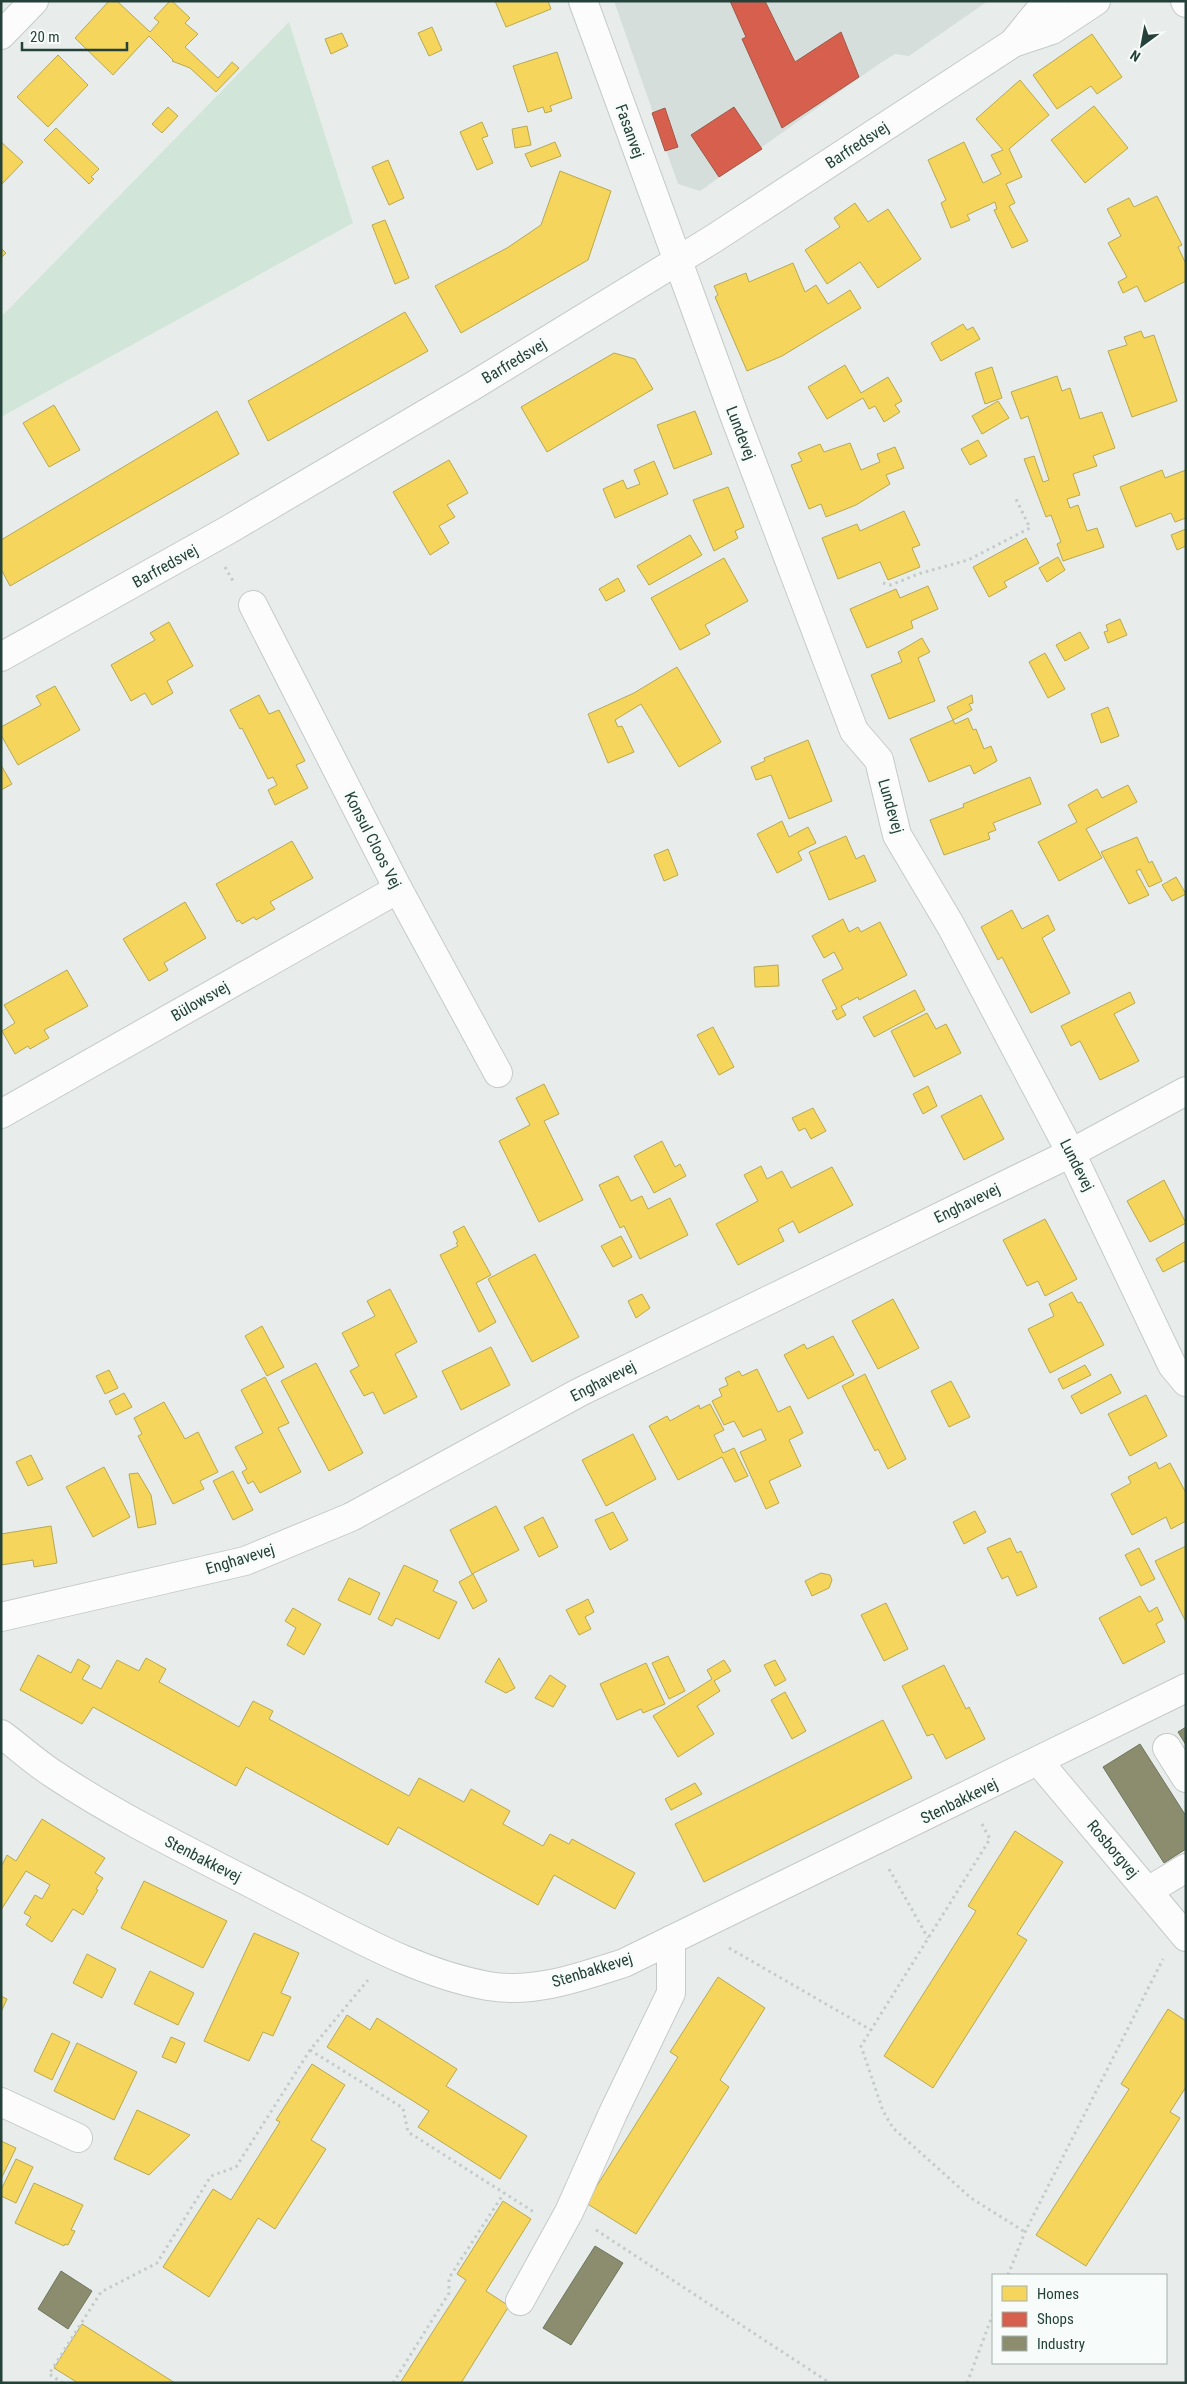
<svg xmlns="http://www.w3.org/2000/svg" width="1187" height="2384" font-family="'Roboto Condensed',sans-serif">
  <rect width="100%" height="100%" fill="#e8edeb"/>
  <polygon fill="#d6dedb" points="614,1 988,1 909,56 895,54 879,64 700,191 678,184"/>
  <polygon fill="#d1e6d8" points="289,22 353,223 1,417 1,317"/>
  <g fill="#f6d55c" stroke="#b7a952">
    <polygon points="109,1 117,1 150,32 159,22 154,18 170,1 172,1 190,18 185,23 198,34 185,47 218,78 232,62 239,68 216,92 190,68 172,61 173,60 149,36 113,75 75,38"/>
    <polygon points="495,1 548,1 551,9 506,27"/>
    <polygon points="432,27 442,50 429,56 418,33"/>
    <polygon points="342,33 348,46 331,54 325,39"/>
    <polygon points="1092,34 1122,77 1097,94 1091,86 1057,109 1033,75"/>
    <polygon points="557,52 572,98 550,106 552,111 545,113 543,107 528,112 513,66"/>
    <polygon points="58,55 88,85 48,127 17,97"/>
    <polygon points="1020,80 1049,115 1009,149 1022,177 1006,184 1015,203 1009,206 1028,241 1012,248 994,210 997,209 995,202 967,215 970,220 951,228 941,203 946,200 928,160 964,142 983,183 1001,174 991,155 1003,150 976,119"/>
    <polygon points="1094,106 1128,148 1085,183 1051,140"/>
    <polygon points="168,107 178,116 162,133 152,124"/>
    <polygon points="482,122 488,136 482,138 493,163 477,170 460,132"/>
    <polygon points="527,126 531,145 515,148 512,129"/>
    <polygon points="56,128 99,169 91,177 94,179 89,184 44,140"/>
    <polygon points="1,142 23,162 1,185"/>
    <polygon points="555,142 561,156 531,167 525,154"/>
    <polygon points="388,160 404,198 389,205 372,167"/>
    <polygon points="560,171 611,191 588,260 461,333 435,286 507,248 541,225"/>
    <polygon points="1157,196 1182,245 1178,247 1186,264 1186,281 1145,302 1137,286 1123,293 1118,282 1127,277 1108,243 1121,236 1107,209 1129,198 1134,207"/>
    <polygon points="855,203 868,222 888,209 921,259 878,288 860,262 827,284 805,250 840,227 834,218"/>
    <polygon points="385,220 409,278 395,284 372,225"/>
    <polygon points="1,248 6,253 1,258"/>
    <polygon points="793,263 805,292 816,285 828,304 850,290 861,308 782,356 747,371 715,297 718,295 714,286 746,273 749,282"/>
    <polygon points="405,312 428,351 268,441 248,401"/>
    <polygon points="963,324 967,330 973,327 980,339 941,361 931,343"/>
    <polygon points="1141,331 1144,338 1154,335 1177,401 1132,417 1108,351 1127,345 1124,337"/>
    <polygon points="614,353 635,359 653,389 547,452 521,407"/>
    <polygon points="845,365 861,393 888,377 902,401 895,405 900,412 884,422 875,406 869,409 863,398 827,419 808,387"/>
    <polygon points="992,367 1002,398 985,404 975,373"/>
    <polygon points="1057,376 1062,391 1070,388 1080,419 1102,412 1115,448 1093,456 1097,466 1073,474 1080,495 1067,499 1070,508 1078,505 1087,531 1097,528 1104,547 1063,561 1057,544 1061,542 1051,515 1046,517 1024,459 1034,456 1043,482 1049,480 1028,416 1021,419 1011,392"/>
    <polygon points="998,401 1009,418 982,434 972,416"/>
    <polygon points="54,405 80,450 49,467 23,423"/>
    <polygon points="217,411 239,454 10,586 1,569 1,540"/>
    <polygon points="695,411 712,454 674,469 657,425"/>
    <polygon points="978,440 987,456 970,465 961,449"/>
    <polygon points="850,443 861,470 880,462 877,454 895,447 904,468 886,475 890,484 856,505 826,517 821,504 809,509 791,465 802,461 798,453 820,444 824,452"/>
    <polygon points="449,460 468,493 447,505 455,517 439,526 449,543 430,555 393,492"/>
    <polygon points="654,461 668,494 615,518 603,489 623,480 627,489 640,484 634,470"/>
    <polygon points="1162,470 1165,478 1186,470 1186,518 1175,522 1171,513 1136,527 1120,487"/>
    <polygon points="728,487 744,527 735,531 738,538 714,551 693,500"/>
    <polygon points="904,511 920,545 912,548 920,567 888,580 880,562 838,579 822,538 857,524 860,531"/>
    <polygon points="1186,529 1186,546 1177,550 1171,535"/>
    <polygon points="690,535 702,555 649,585 637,566"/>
    <polygon points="1026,538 1039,563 1004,582 1007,587 989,597 973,567"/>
    <polygon points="1058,557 1065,570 1047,582 1039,568"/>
    <polygon points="724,558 748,601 705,625 710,634 680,650 651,598"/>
    <polygon points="618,578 625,591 606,601 599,589"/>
    <polygon points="928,586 938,609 911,621 913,628 867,648 850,609 896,589 900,598"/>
    <polygon points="1120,619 1127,635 1108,643 1104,632 1108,631 1106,625"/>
    <polygon points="169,622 193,666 167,681 173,693 152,705 145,693 131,701 111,665 155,640 150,633"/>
    <polygon points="1080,632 1089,648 1065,661 1056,645"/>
    <polygon points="922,638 930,652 918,658 935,701 889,719 871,675 902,662 898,652"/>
    <polygon points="1045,653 1065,689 1048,698 1029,662"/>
    <polygon points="677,667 721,742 679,767 641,704 615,720 618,727 622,726 634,752 608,763 588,714 634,693"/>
    <polygon points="55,686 80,730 18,765 1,735 1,727 41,705 36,696"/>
    <polygon points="259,695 269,714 279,710 305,761 296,765 308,788 275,805 268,790 277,785 273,777 268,779 242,728 240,729 230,710"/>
    <polygon points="972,695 973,703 969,704 972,710 953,720 947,707"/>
    <polygon points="1108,707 1119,736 1101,743 1091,714"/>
    <polygon points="968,718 973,730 976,729 984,749 991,746 997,761 974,774 970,765 929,782 910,739 953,720 955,724"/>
    <polygon points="808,740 832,801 789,819 771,775 756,780 751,767 765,761 764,758"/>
    <polygon points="1,765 12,784 1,790"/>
    <polygon points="1030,777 1041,804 993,823 996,830 988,833 990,839 944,855 930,820 964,807 963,804"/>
    <polygon points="1128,785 1137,802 1086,829 1102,858 1059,881 1038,842 1077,822 1068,805 1097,789 1102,798"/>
    <polygon points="782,821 789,837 808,827 816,843 798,852 802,860 777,873 757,834"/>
    <polygon points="846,836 856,859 864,855 876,881 829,900 809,852"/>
    <polygon points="1137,837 1149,863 1152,861 1162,881 1149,887 1140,869 1136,871 1149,895 1129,904 1101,852"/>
    <polygon points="292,841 313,878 270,902 275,909 256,920 254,917 242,924 239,920 237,922 216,884"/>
    <polygon points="668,849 678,875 664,881 654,855"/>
    <polygon points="1176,877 1186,894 1172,901 1162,885"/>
    <polygon points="185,902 206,938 164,963 168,970 149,981 123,939"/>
    <polygon points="1012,910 1022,929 1048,915 1055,930 1042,938 1070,993 1031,1013 1002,957 998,960 981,927"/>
    <polygon points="843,919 849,932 858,927 861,932 880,922 907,975 859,1000 858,997 841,1006 846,1015 837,1020 832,1011 837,1009 822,980 843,969 834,952 824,958 812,936"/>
    <polygon points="778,965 779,986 755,987 754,967"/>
    <polygon points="67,970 88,1006 44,1030 49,1038 30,1049 28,1046 15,1054 2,1031 15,1023 4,1005"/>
    <polygon points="915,990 925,1010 874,1037 863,1017"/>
    <polygon points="1130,992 1135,1003 1114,1014 1139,1061 1100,1080 1080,1041 1071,1046 1061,1026"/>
    <polygon points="927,1013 936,1029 946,1024 961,1053 914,1077 891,1031"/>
    <polygon points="713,1027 734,1067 719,1075 697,1035"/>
    <polygon points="544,1084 559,1114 544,1121 583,1200 539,1222 499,1141 530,1125 516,1098"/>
    <polygon points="928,1086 937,1106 923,1114 913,1094"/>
    <polygon points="981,1095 1004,1139 964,1160 941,1116"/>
    <polygon points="813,1108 826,1131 811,1139 805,1128 799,1131 792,1118"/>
    <polygon points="662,1141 675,1167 680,1164 686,1176 654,1193 634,1156"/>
    <polygon points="761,1166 767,1179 782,1171 791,1188 832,1167 853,1205 799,1233 793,1221 778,1229 784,1241 738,1265 716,1224 758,1201 744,1175"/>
    <polygon points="618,1176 631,1201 642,1196 648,1209 670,1198 688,1235 640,1259 624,1226 620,1228 599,1185"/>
    <polygon points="1164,1180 1186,1223 1150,1242 1127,1201"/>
    <polygon points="1045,1219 1077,1279 1045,1296 1038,1281 1027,1286 1003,1240"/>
    <polygon points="464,1226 491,1275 476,1283 496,1322 479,1332 440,1255 458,1246 456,1243 458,1242 453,1232"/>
    <polygon points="621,1236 632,1257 613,1267 601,1246"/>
    <polygon points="1186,1241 1186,1264 1184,1261 1163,1272 1156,1259"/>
    <polygon points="535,1254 579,1337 532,1362 488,1279"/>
    <polygon points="390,1289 417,1342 395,1354 417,1397 384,1414 373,1392 364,1396 350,1371 359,1366 342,1333 375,1316 367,1301"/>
    <polygon points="1072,1292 1078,1303 1081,1302 1104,1345 1050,1373 1028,1329 1054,1316 1049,1304"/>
    <polygon points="642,1294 650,1308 636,1318 628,1301"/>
    <polygon points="893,1299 919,1348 878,1369 852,1321"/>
    <polygon points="262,1326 284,1367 267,1376 245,1336"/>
    <polygon points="833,1336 854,1375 808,1399 784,1355 804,1344 807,1349"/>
    <polygon points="491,1347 510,1385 461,1410 442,1371"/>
    <polygon points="316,1363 363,1453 329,1471 281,1381"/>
    <polygon points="1085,1365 1091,1375 1063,1389 1058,1379"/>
    <polygon points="757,1369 778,1412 790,1406 803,1433 789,1440 801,1466 769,1481 779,1503 766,1509 740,1452 766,1440 761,1429 743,1437 734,1421 724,1425 712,1401 722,1396 719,1389 728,1385 725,1378 739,1371 742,1376"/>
    <polygon points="109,1370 118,1388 105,1394 96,1376"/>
    <polygon points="865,1374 906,1459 888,1469 878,1449 875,1451 842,1386"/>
    <polygon points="1111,1374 1121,1393 1081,1414 1071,1396"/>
    <polygon points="265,1377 289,1423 278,1428 301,1472 260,1493 253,1481 248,1484 242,1472 247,1469 235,1447 263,1433 241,1390"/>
    <polygon points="951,1381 970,1417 949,1427 931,1391"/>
    <polygon points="124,1393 132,1407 116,1415 109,1401"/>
    <polygon points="1146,1395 1167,1436 1130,1456 1108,1414"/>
    <polygon points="164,1402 185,1439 198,1432 218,1472 200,1481 204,1489 173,1504 138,1436 142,1434 134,1418"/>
    <polygon points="710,1404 724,1430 714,1435 723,1453 734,1448 748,1476 735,1482 722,1457 678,1480 649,1426 667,1416 670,1421 699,1405 700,1409"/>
    <polygon points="633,1434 656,1479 606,1506 582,1460"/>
    <polygon points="31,1455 43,1479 28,1486 16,1462"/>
    <polygon points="1156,1462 1159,1469 1170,1463 1186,1493 1186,1521 1171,1529 1166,1517 1132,1535 1111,1494 1131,1483 1128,1477"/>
    <polygon points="104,1467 130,1517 93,1537 66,1487"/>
    <polygon points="233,1471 253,1510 233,1520 213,1481"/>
    <polygon points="138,1473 151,1495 156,1524 138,1528 129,1474"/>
    <polygon points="496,1506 519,1550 472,1574 450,1530"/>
    <polygon points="975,1511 986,1532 964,1544 953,1522"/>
    <polygon points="613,1512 628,1540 610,1550 595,1520"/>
    <polygon points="543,1517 558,1547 539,1557 524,1527"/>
    <polygon points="51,1526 57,1563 34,1567 33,1560 1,1565 1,1534"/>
    <polygon points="1010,1538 1017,1553 1021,1551 1037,1587 1017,1596 1008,1576 1002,1579 987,1548"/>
    <polygon points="1186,1546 1186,1622 1155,1561"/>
    <polygon points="1139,1548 1155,1579 1141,1586 1125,1555"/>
    <polygon points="404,1565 438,1581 433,1591 457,1602 439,1639 396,1618 392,1626 378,1619"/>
    <polygon points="821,1573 830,1575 832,1580 829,1588 812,1596 805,1581"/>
    <polygon points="473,1574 487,1601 473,1609 459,1582"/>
    <polygon points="349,1578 380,1593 370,1615 338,1600"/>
    <polygon points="1140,1596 1149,1612 1157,1607 1163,1620 1156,1624 1165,1642 1123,1664 1099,1618"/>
    <polygon points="588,1599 594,1612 585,1617 591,1629 579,1635 566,1610"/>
    <polygon points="886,1603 908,1649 884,1661 861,1615"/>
    <polygon points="293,1608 321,1624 304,1655 287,1645 296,1628 285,1621"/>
    <polygon points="38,1655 71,1673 78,1659 90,1666 82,1679 101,1689 117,1660 139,1671 146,1658 166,1669 159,1682 239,1727 253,1701 273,1711 269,1719 409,1796 419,1778 464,1802 471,1789 510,1811 503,1824 543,1846 550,1834 569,1844 572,1839 635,1873 615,1909 554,1875 538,1905 398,1827 388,1845 246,1767 236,1786 93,1707 82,1724 20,1690"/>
    <polygon points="668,1656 685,1691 669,1699 652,1663"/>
    <polygon points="499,1658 515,1688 506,1693 485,1682"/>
    <polygon points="724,1660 731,1671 714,1681 720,1691 697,1706 714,1734 678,1757 653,1716 712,1679 707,1670"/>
    <polygon points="775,1660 786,1680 775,1686 764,1665"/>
    <polygon points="646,1663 665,1704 643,1713 641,1709 617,1720 600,1684"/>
    <polygon points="944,1665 966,1709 969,1707 985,1739 946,1759 933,1734 927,1736 902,1686"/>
    <polygon points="550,1675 566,1686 553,1707 535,1698"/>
    <polygon points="785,1692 806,1731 792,1739 771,1700"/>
    <polygon points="883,1720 912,1778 704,1882 675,1824"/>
    <polygon points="695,1783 702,1794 671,1810 665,1799"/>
    <polygon points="42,1819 105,1858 95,1873 103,1878 96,1889 98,1890 83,1915 73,1909 52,1942 26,1925 31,1917 24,1913 35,1895 42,1899 50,1885 26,1871 1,1910 1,1867 7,1855 16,1861"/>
    <polygon points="1015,1831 1063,1862 1017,1934 1027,1940 933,2088 884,2056 976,1911 968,1906"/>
    <polygon points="144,1881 227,1921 203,1968 121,1928"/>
    <polygon points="254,1933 299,1953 281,1993 291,1997 273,2036 263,2032 249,2061 204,2041"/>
    <polygon points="87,1954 116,1969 102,1998 73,1983"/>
    <polygon points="150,1971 194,1993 178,2025 134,2004"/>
    <polygon points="718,1977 765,2008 720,2080 729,2087 636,2234 586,2203 678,2057 670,2052"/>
    <polygon points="1,1996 7,1999 1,2012"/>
    <polygon points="1168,2009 1186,2021 1186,2087 1170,2112 1180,2118 1086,2266 1036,2235 1129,2089 1121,2084"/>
    <polygon points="347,2015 370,2030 377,2018 457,2069 446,2086 527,2136 500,2179 418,2127 429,2111 327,2047"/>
    <polygon points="52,2033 70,2042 52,2080 34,2071"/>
    <polygon points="171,2037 185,2043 176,2063 162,2057"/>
    <polygon points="77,2043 137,2072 114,2120 54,2091"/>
    <polygon points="312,2064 345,2085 311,2140 326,2149 275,2229 258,2218 209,2297 163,2267 213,2189 231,2200 280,2122 276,2120"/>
    <polygon points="137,2110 190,2135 149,2175 114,2159"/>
    <polygon points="1,2141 16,2148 1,2179"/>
    <polygon points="16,2159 33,2167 16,2203 1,2196 1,2190"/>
    <polygon points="34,2183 83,2205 71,2230 75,2231 68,2245 65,2244 64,2246 15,2223"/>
    <polygon points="503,2201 531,2219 486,2291 509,2306 461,2383 400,2383 466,2280 457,2274"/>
    <polygon points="82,2324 175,2383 78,2383 54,2368"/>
  </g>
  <g fill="#d6604d" stroke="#a15747">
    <polygon points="730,1 765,1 795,62 841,32 859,77 782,128 742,39 746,37"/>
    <polygon points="734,107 762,149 719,177 691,135"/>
    <polygon points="665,108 678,147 665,151 652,113"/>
  </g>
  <g fill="#8c8c6e" stroke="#6d765e">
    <polygon points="1186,1727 1186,1745 1178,1732"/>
    <polygon points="1140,1744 1186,1816 1186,1849 1164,1863 1103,1767"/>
    <polygon points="595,2246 623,2263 571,2345 543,2328"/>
    <polygon points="61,2271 92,2291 68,2329 38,2309"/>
  </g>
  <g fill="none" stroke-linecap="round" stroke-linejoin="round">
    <defs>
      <g id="minor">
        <polyline points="583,1 736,420 854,731 879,760 897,835 951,926 1071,1153 1172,1365 1186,1382"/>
        <polyline points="1185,1 1186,3"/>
        <polyline points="1,35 34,1"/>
        <polyline points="1013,43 1039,11 1054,1"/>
        <polyline points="253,605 398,889 498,1073"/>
        <polyline points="1,657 228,530 471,387 713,239 1013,43 1052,30 1096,1"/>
        <polyline points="1,1114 398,889"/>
        <polyline points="1,1617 245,1561 351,1517 580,1392 1071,1153 1186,1091"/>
        <path d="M1 1734C19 1747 36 1763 55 1775 129 1824 209 1861 287 1902 351 1934 416 1973 488 1986 535 1994 580 1977 624 1963L1186 1688"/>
        <polyline points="1167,1748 1186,1778"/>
        <polyline points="1039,1762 1186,1937"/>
        <polyline points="1148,1891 1186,1868"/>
        <polyline points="1,2102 78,2138"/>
        <polyline points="520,2301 569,2212 613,2113 671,1993 671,1940"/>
      </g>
    </defs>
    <use href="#minor" stroke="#c5cac8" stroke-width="30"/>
    <g stroke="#c3ccca" stroke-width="3" stroke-dasharray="2.5 4" stroke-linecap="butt">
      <polyline points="225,567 233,581"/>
      <polyline points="883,583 891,585 918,574 968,560 1030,528 1016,499"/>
      <polyline points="982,1824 990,1839 861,2046 883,2111 893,2128 971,2198 1025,2232"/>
      <polyline points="889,1869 928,1938"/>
      <polyline points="729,1948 871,2030"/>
      <polyline points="310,2050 403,2108 408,2132 534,2212"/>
      <polyline points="596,2230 830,2383"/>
      <polyline points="1008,2275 1025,2232 1163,1959"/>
      <polyline points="63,2383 49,2374 101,2292 157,2263 211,2176 236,2167 310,2050 368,1980"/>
      <polyline points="393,2383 449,2293 449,2278 504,2193"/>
      <polyline points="967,2383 993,2314"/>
    </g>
    <use href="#minor" stroke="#fcfcfc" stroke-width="28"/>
  </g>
  <g text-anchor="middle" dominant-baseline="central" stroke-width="5" stroke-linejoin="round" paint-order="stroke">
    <g font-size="16" fill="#24423a" stroke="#f7fbf9">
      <text transform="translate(630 131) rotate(70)">Fasanvej</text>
      <text transform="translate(857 145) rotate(-33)">Barfredsvej</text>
      <text transform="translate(514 361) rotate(-31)">Barfredsvej</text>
      <text transform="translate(741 433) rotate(69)">Lundevej</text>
      <text transform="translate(165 566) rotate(-29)">Barfredsvej</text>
      <text transform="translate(891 806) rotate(74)">Lundevej</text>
      <text transform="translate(373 840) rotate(63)">Konsul Cloos Vej</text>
      <text transform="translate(200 1001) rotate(-30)">Bülowsvej</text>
      <text transform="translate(1077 1165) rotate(63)">Lundevej</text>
      <text transform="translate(967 1203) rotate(-26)">Enghavevej</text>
      <text transform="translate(603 1381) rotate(-27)">Enghavevej</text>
      <text transform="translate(240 1559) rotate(-17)">Enghavevej</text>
      <text transform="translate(959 1801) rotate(-26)">Stenbakkevej</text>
      <text transform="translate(1113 1849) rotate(50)">Rosborgvej</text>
      <text transform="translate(203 1859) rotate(27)">Stenbakkevej</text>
      <text transform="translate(592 1970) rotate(-17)">Stenbakkevej</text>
    </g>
  </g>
  <rect width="1187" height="2384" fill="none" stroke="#24423a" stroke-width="5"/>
  <rect x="992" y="2274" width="175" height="90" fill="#f7fbf9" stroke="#a3b1ad"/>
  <rect x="1002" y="2286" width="25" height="15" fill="#f6d55c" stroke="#a3b1ad"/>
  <text x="1037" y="2299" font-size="15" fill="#24423a">Homes</text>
  <rect x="1002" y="2312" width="25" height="15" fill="#d6604d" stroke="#a3b1ad"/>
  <text x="1037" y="2324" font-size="15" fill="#24423a">Shops</text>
  <rect x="1002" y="2336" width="25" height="15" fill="#8c8c6e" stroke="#a3b1ad"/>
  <text x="1037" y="2349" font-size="15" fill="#24423a">Industry</text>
  <g transform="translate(1142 45) rotate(212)" stroke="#f7fbf9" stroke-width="4" paint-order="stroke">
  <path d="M0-4L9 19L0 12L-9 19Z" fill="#24423a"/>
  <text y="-8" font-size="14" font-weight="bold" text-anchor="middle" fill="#24423a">N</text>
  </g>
  <path d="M22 42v8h105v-8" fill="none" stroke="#24423a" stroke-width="2.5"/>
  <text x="30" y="42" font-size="15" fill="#24423a" stroke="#f7fbf9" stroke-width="4" paint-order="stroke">20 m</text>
</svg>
